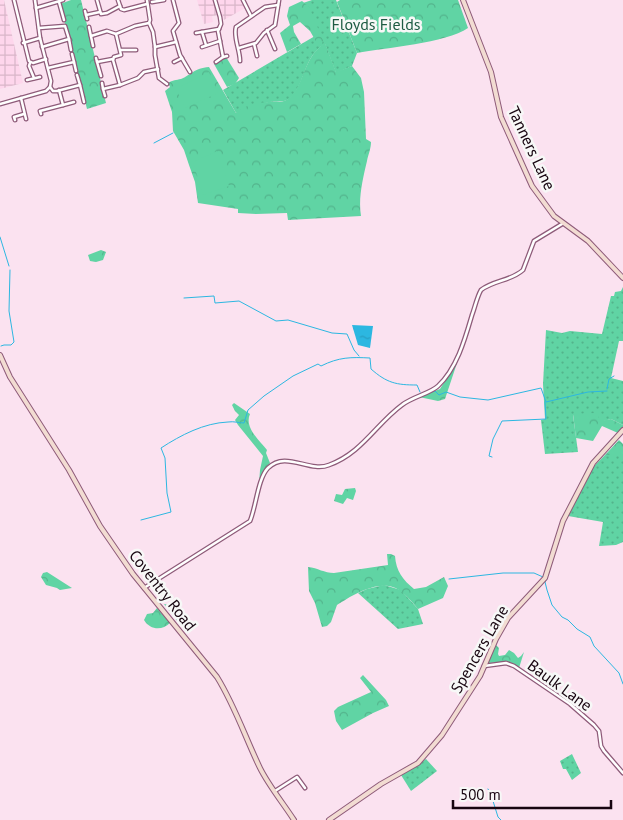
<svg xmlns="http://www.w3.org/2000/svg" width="623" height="820" font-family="'PT Sans',sans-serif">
  <defs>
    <pattern id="industrial-grid" width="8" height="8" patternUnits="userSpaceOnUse" patternTransform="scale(1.25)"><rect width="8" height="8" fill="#fed6ec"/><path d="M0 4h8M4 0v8" fill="none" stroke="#d9b6c9"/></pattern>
    <pattern id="grass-dots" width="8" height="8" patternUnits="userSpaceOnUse" patternTransform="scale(1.25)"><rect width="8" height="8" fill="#60d4a4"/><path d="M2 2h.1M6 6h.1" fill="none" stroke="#53b48c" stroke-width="1.8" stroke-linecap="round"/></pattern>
    <pattern id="forest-crowns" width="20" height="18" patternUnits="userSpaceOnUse" patternTransform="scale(1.25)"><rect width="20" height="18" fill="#60d4a4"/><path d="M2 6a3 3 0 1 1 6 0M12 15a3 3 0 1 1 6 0" fill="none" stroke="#53b48c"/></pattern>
    <pattern id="water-ripples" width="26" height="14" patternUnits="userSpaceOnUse" patternTransform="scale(1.25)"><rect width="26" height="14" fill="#2cb7e1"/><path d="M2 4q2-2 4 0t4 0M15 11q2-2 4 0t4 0" fill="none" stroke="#269cc0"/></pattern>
  </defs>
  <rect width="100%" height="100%" fill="#fbe2f0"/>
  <g fill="url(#industrial-grid)">
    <polygon points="0,0 4,0 23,83 0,89"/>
    <polygon points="197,0 213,0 219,15 212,16 213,22 204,24"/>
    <polygon points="218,0 241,0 245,8 224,20"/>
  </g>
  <g fill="url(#grass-dots)">
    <path d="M312 0H336L357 53 352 66 336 73 325 44C302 57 306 85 289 99 283 103 277 101 270 102 259 104 247 110 236 113L223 90 315 36 303 3Z"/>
    <polygon points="623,287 623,341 619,341 611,378 623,381 623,425 611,419 600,422 573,415 578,452 545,454 541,420 545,419 543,384 546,330 562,333 570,331 602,334 611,296 614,296 615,292 621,291"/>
    <polygon points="605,455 623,455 623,542 616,545 599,546 603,522 568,516 594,466"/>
    <polygon points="384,585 401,590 418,609 423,624 398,629 358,593 367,589"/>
    <polygon points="572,754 581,773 572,780 566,769 563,769 560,761"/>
    <polygon points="426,759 437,771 411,791 401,775"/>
  </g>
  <g fill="url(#forest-crowns)">
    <polygon points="71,0 81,0 106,103 87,109 60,4"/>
    <path d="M340 0H458L468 28C446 43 385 48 357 53L337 2Z"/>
    <polygon points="302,1 309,7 323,40 322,44 318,45 310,31 300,22 293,26 294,32 301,44 287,52 280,33 290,25 287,16 289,7"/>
    <path d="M325 43 336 72 352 66 361 78 364 92 366 139 371 142C371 149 368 155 367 161 363 178 358 198 361 216L288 220 287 213 256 214 238 213V209L198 203 195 182 189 165 184 150 173 131 172 112 165 91 170 87 168 83C173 80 176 80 181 79 191 75 194 68 209 67L236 113C245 105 258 103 269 102 276 102 283 103 288 99 305 86 302 58 325 43Z"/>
    <polygon points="226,57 239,78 235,84 227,87 214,64"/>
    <polygon points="101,250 106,252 103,260 96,262 90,261 88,255"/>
    <polygon points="458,360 445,399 438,401 419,397 440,389"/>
    <path d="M234 403 250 414C244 427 259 440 267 450L266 453 270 463 264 471 259 484 260 470 263 456 238 425 235 420 239 415 235 411 232 405Z"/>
    <polygon points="597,413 600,421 611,419 623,425 623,428 618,433 602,426 593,441 576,438 573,414"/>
    <polygon points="619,440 623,444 623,455 605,455"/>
    <polygon points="355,488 356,491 353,500 347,498 343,504 334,501 336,494 342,495 345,489"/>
    <path d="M387 554H391L395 556C396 571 403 580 414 589L426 587 444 577 448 586 443 598 418 609C413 603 408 597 402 592 383 576 354 594 337 605L331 622 327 626 322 627 315 603 309 591 308 567C318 568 324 573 334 573L388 565Z"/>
    <polygon points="47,572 72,588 60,590 57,588 46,585 41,577 43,573"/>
    <polygon points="164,604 175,606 178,622"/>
    <path d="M157 608 170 623C162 631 150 630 144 620L147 614 153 613Z"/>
    <polygon points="496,645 499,648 498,654 499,656 505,655 509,650 514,653 518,658 521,656 524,652 519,668 510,662 488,663"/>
    <polygon points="363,675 386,700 389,706 373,713 342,730 336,721 334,711 338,707 371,692 360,678"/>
  </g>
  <g fill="#60d4a4">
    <polygon points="209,72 218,93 185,108 176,89"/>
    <polygon points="217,151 229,186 203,195 193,162"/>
  </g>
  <polygon fill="url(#water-ripples)" points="352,325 373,326 370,348 358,345"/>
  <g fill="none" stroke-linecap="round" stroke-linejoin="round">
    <g stroke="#2cb7e1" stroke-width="1">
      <polyline points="154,143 173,133"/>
      <polyline points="0,237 9,266"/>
      <polyline points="184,298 214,296 215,303 239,301 276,321 288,320 332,333 347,334 354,350 359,356"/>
      <polyline points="1,346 4,345 11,345 14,342 9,311 10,270"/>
      <polyline points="607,389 609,379 614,376"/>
      <polyline points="428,393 435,391 439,395 446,392 460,397 488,400 541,388 546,402 588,392 607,391"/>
      <polyline points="492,457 489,456 493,439 502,421 546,419 545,402"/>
      <path d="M141 520 171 512 167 493 165 458 161 448C181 435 204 423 228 422 234 421 239 423 244 423L248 410 264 396 293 376 318 364 321 366C339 357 351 357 370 358L371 369C387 383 396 385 417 385L420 392"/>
      <polyline points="547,578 545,582 547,590 552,605 562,617 568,620 577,629 590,637 594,646 619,673 623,684"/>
      <polyline points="449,579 503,573 534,573 543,577"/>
      <polyline points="488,789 493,799"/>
      <polyline points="493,801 498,817 501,820"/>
    </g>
    <defs>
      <g id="street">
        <polyline points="14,0 29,61 33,63 46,59"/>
        <polyline points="97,0 101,14 107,13 120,6"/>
        <polyline points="118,0 121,9 124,10 147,4"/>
        <polyline points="147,0 150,20 149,23 135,26 116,34 121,55 114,57 113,60 120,85 138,78 144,72 158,69"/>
        <polyline points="173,0 179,23 173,31 180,55 190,72"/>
        <polyline points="215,0 220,17 221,24 218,31 223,57 227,56"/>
        <polyline points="243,0 251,16"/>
        <polyline points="59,2 64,20"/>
        <polyline points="152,2 164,0"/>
        <polyline points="36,8 63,0"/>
        <polyline points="85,11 87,19"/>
        <polyline points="86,15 100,12"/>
        <polyline points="149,23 153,32 155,47 176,42"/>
        <polyline points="89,27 93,46"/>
        <polyline points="39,28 65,26 69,39 42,47"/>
        <polyline points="267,30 275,49"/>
        <polyline points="202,32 206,45"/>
        <polyline points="196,33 219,29"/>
        <polyline points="91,36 107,31 116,34"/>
        <polyline points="69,39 71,50"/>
        <polyline points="23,43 40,38"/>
        <polyline points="254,44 257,56"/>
        <polyline points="155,47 155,55 159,78 167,84"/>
        <polyline points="202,47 220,41"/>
        <polyline points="239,48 256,43 264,33 275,25 279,0"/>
        <polyline points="121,50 136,50"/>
        <polyline points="96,58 97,62 113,59"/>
        <path d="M240 61C240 50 233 37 236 27L265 7 278 5"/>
        <polyline points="74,62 76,71"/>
        <polyline points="97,62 101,76"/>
        <polyline points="174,62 182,58"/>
        <polyline points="216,62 223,57"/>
        <polyline points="30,63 29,66 34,78"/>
        <polyline points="48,68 74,62 72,54"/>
        <polyline points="77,75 80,85"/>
        <polyline points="27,80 40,77"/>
        <polyline points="102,83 103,89"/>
        <polyline points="50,87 53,91 57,91 80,85 84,102"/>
        <polyline points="105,96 103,89 120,85"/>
        <polyline points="21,98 26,119"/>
        <polyline points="0,104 46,91 50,87 51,81 40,38 35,0"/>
        <polyline points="63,105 74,102"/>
        <polyline points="41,114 40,111 63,105 59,90"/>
        <polyline points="15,120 14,117 24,114"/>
        <path d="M144 588 250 521C256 507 258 478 268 468 286 450 309 473 329 465 362 453 376 424 402 405 412 397 431 393 438 386 457 368 465 339 472 315 475 307 477 297 481 290 494 280 511 281 523 270L534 241 562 224"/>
        <polyline points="484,666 506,663 514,666 570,704 594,725 599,731 601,746 604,751 623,773"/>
        <polyline points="275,791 297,777 305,788"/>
      </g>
      <g id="secondary">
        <polyline points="463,0 491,72 501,117 532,186 554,216 588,241 623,278"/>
        <path d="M0 355 10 377 69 470 100 526 133 574 217 677C235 706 245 737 260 768 269 786 283 803 294 820"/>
        <polyline points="329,820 381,784 418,763 442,735 480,676 496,639 508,618 545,578 563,521 593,463 623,430"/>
      </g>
    </defs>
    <use href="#street" stroke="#8e5b79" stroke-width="5"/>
    <use href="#secondary" stroke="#8e5b79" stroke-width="6"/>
    <use href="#street" stroke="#fff" stroke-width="2.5"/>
    <use href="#secondary" stroke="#f2dcd2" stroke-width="4"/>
  </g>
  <g text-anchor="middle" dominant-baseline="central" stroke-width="5" stroke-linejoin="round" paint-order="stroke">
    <g font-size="16" fill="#1d5b43" stroke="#f7f8f7">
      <text x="376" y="24">Floyds Fields</text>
    </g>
    <g font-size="16" fill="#170510" stroke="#f7f8f7">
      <text transform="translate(532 148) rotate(65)">Tanners Lane</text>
      <text transform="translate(163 590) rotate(52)">Coventry Road</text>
      <text transform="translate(479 649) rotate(-60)">Spencers Lane</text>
      <text transform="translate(560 685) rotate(36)">Baulk Lane</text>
    </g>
  </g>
  <path d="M453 800v8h158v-8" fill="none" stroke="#170510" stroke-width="2.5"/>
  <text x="460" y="800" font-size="15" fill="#170510" stroke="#f7f8f7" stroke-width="4" paint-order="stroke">500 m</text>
</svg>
